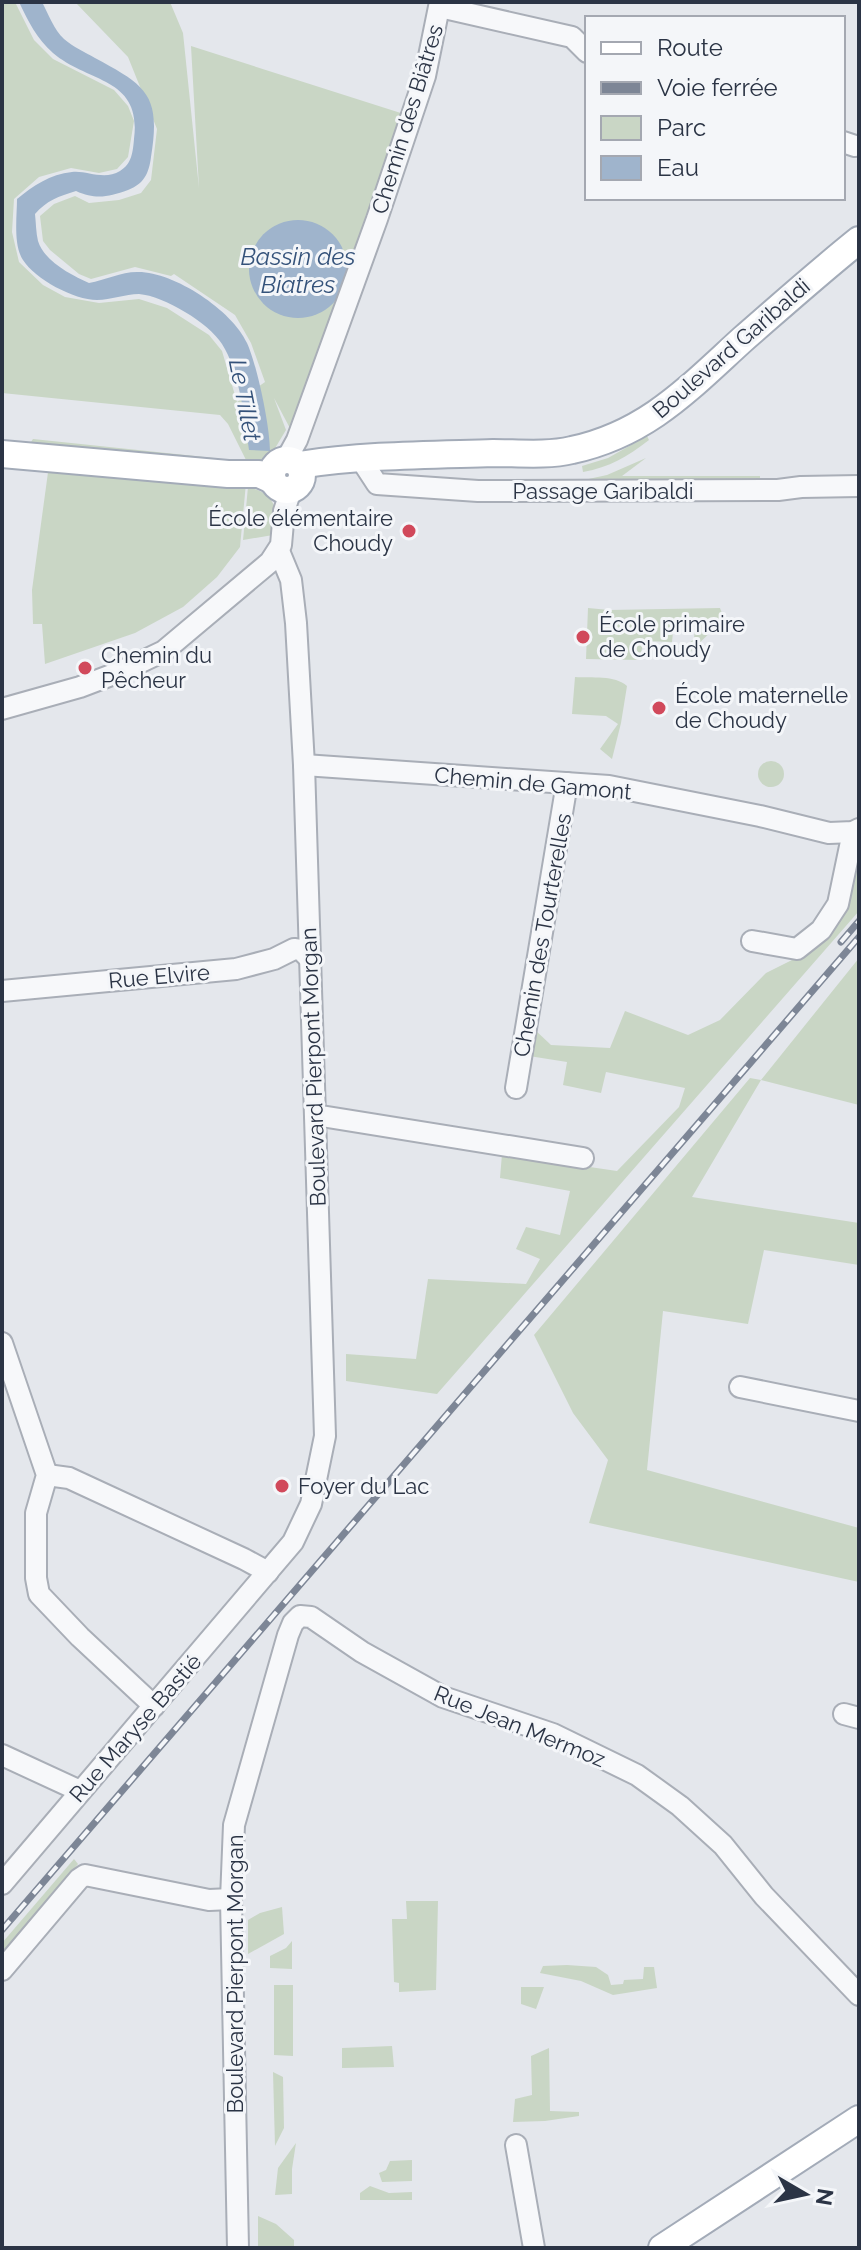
<svg xmlns="http://www.w3.org/2000/svg" width="861" height="2250" font-family="Raleway,sans-serif">
  <rect width="100%" height="100%" fill="#e4e7ec"/>
  <g fill="#c9d6c5">
    <polygon points="2,2 15,2 34,40 53,59 114,90 128,106 134,121 128,157 117,169 99,173 71,168 39,177 14,199 12,232 19,262 43,285 65,297 99,303 139,299 167,308 209,335 222,351 237,402 265,382 251,343 235,315 174,274 171,276 135,267 91,279 79,274 50,250 43,241 40,216 54,204 75,196 89,203 119,200 141,193 151,180 157,129 128,57 75,2 170,2 183,33 199,188 191,46 407,115 293,434 274,398 286,430 274,450 258,463 246,460 228,424 220,415 2,393"/>
    <path d="M647 436 649 440C627 457 610 467 583 472L582 466 608 458Z"/>
    <polygon points="33,439 214,458 215,462 31,442"/>
    <polygon points="646,458 622,476 760,476 760,484 579,481 607,475"/>
    <polygon points="49,465 246,483 240,547 217,577 183,607 135,633 45,664 42,624 33,624 32,590"/>
    <path d="M248 487C276 494 279 509 273 535L243 540Z"/>
    <polygon points="588,608 609,610 720,608 724,619 686,656 674,654 682,649 683,643 688,644 694,639 695,627 681,625 673,632 672,642 644,641 639,660 586,659"/>
    <path d="M575 677C591 678 615 675 627 686L621 723 612 759 600 749 618 724 606 716 572 714Z"/>
    <circle cx="771" cy="774" r="13"/>
    <polygon points="859,849 859,911 437,1394 346,1381 346,1354 416,1359 428,1279 526,1284 540,1259 516,1249 526,1227 560,1235 570,1191 500,1178 502,1154 617,1171 679,1107 685,1088 606,1072 601,1093 563,1085 567,1062 529,1056 534,1029 551,1045 610,1048 625,1011 688,1035 720,1020 766,973 804,954"/>
    <polygon points="859,958 859,1105 761,1080 692,1197 859,1223 859,1265 764,1250 748,1324 663,1311 647,1470 859,1528 859,1582 589,1523 608,1460 573,1413 534,1335 750,1078 761,1080"/>
    <polygon points="74,1859 78,1864 2,1955 2,1943"/>
    <polygon points="406,1901 438,1901 436,1990 399,1992 399,1983 394,1982 392,1919 407,1919"/>
    <polygon points="282,1907 284,1934 248,1954 248,1920 260,1913"/>
    <polygon points="292,1941 292,1969 270,1968 270,1956 286,1948"/>
    <polygon points="567,1965 596,1967 608,1975 611,1985 623,1984 624,1980 643,1979 644,1967 654,1967 657,1988 613,1995 581,1981 540,1973 543,1966"/>
    <polygon points="274,1985 293,1985 293,2056 274,2055"/>
    <polygon points="521,1987 544,1987 536,2009 521,2004"/>
    <polygon points="392,2046 394,2067 342,2068 342,2048"/>
    <polygon points="549,2048 550,2111 579,2112 579,2116 545,2121 513,2122 515,2099 532,2095 531,2056"/>
    <polygon points="273,2072 283,2077 284,2128 275,2146"/>
    <polygon points="296,2143 292,2169 292,2194 275,2195 278,2168"/>
    <polygon points="412,2160 412,2181 382,2182 379,2173 386,2170 390,2161"/>
    <polygon points="370,2186 389,2193 412,2192 412,2200 360,2200 360,2193"/>
    <polygon points="258,2216 276,2224 294,2240 294,2248 258,2248"/>
  </g>
  <g fill="#9fb4cc">
    <path d="M19 2H42C48 13 54 30 64 39 73 47 85 52 95 58 147 86 161 95 151 157 149 173 144 184 128 190 108 197 96 200 76 191 59 196 46 201 35 214 36 223 36 233 38 241 44 261 71 275 89 283 105 280 121 272 137 272 173 271 232 310 247 343 257 365 270 426 270 451L249 450C245 419 239 370 222 344 209 323 164 296 139 294 125 294 111 300 97 300 74 300 35 279 23 260 13 245 17 216 17 199 33 186 50 174 72 172 86 170 104 181 120 171 132 164 133 151 134 139 142 77 88 83 53 53 37 39 28 21 19 2Z"/>
    <circle cx="298" cy="269" r="49"/>
  </g>
  <g fill="none" stroke-linecap="round" stroke-linejoin="round">
    <defs>
      <g id="minor">
        <polyline points="440,7 572,37 587,52"/>
        <polyline points="843,142 855,146"/>
        <polyline points="360,458 377,484 478,491 778,490 801,487 859,486"/>
        <polyline points="286,460 297,440 377,219 425,76 440,2"/>
        <polyline points="2,709 80,687 122,671 164,651 270,562 281,545 284,511 291,490"/>
        <polyline points="304,765 609,786 760,816 829,833 853,832 859,829"/>
        <polyline points="752,941 797,949 821,930 838,904 853,832"/>
        <polyline points="2,991 236,969 274,959 294,949 301,950 309,958"/>
        <polyline points="516,1088 567,783"/>
        <polyline points="315,1115 583,1158"/>
        <polyline points="2,1343 47,1475 36,1513 36,1578 39,1594 80,1637 154,1706"/>
        <polyline points="740,1387 859,1411"/>
        <polyline points="47,1475 69,1478 244,1559 268,1572"/>
        <polyline points="844,1714 859,1718"/>
        <polyline points="2,1755 80,1791"/>
        <polyline points="2,1884 293,1542 311,1504 325,1436 304,765 296,623 291,580 279,551"/>
        <polyline points="2,1970 79,1879 85,1875 209,1900 231,1899"/>
        <polyline points="516,2145 534,2248"/>
        <polyline points="238,2248 231,1899 234,1825 288,1635 293,1623 300,1616 311,1617 362,1652 443,1697 553,1734 637,1775 680,1806 723,1845 764,1896 859,1995"/>
      </g>
      <g id="major">
        <polyline points="2,454 228,474 259,474 272,480"/>
        <circle cx="287" cy="475" r="15"/>
        <path d="M299 465C363 455 428 455 493 453 518 453 547 456 572 450 647 434 689 388 743 339 781 306 819 272 859 240"/>
        <polyline points="662,2248 859,2119"/>
      </g>
    </defs>
    <use href="#minor" stroke="#a9aeb7" stroke-width="24"/>
    <use href="#major" stroke="#a3abb8" stroke-width="30"/>
    <use href="#minor" stroke="#f7f8fa" stroke-width="20"/>
    <use href="#major" stroke="#fff" stroke-width="26"/>
    <defs>
      <g id="rail">
        <polyline points="841,942 859,921"/>
        <polyline points="2,1930 859,937"/>
      </g>
    </defs>
    <use href="#rail" stroke="#7d8696" stroke-width="7"/>
    <use href="#rail" stroke="#f4f6f9" stroke-width="4" stroke-dasharray="12" stroke-linecap="butt"/>
  </g>
  <g fill="#d1495b" stroke="#f4f6f9" stroke-width="3">
    <circle cx="409" cy="531" r="8"/>
    <circle cx="583" cy="637" r="8"/>
    <circle cx="85" cy="668" r="8"/>
    <circle cx="659" cy="708" r="8"/>
    <circle cx="282" cy="1486" r="8"/>
  </g>
  <g text-anchor="middle" dominant-baseline="central" stroke-width="6" stroke-linejoin="round" paint-order="stroke">
    <g font-size="22" fill="#2b3445" stroke="#f4f6f9">
      <text transform="translate(407 119) rotate(-73)">Chemin des Biâtres</text>
      <text transform="translate(731 348) rotate(-41)">Boulevard Garibaldi</text>
      <text x="603" y="491">Passage Garibaldi</text>
      <text transform="translate(533 783) rotate(5)">Chemin de Gamont</text>
      <text transform="translate(542 935) rotate(-80)">Chemin des Tourterelles</text>
      <text transform="translate(159 976) rotate(-5)">Rue Elvire</text>
      <text transform="translate(313 1067) rotate(-92)">Boulevard Pierpont Morgan</text>
      <text transform="translate(520 1726) rotate(22)">Rue Jean Mermoz</text>
      <text transform="translate(135 1728) rotate(-49)">Rue Maryse Bastié</text>
      <text transform="translate(235 1974) rotate(-90)">Boulevard Pierpont Morgan</text>
    </g>
    <g font-size="22" fill="#2b3445" stroke="#f4f6f9" text-anchor="start">
      <text x="393" y="518" text-anchor="end">École élémentaire<tspan x="393" dy="25">Choudy</tspan></text>
      <text x="599" y="624">École primaire<tspan x="599" dy="25">de Choudy</tspan></text>
      <text x="101" y="655">Chemin du<tspan x="101" dy="25">Pêcheur</tspan></text>
      <text x="675" y="695">École maternelle<tspan x="675" dy="25">de Choudy</tspan></text>
      <text x="298" y="1486">Foyer du Lac</text>
    </g>
    <g font-size="24" font-style="italic" fill="#34527a" stroke="#f4f6f9">
      <text x="298" y="256">Bassin des<tspan x="298" dy="28">Biatres</tspan></text>
      <text transform="translate(245 400) rotate(79)">Le Tillet</text>
    </g>
  </g>
  <rect width="861" height="2250" fill="none" stroke="#2b3445" stroke-width="8"/>
  <rect x="585" y="16" width="260" height="184" fill="#f4f6f9" stroke="#a4a8b1" stroke-width="2"/>
  <rect x="601" y="42" width="40" height="12" fill="#ffffff" stroke="#a4a8b1" stroke-width="2"/>
  <text x="657" y="56" font-size="24" fill="#2b3445">Route</text>
  <rect x="601" y="82" width="40" height="12" fill="#7d8696" stroke="#a4a8b1" stroke-width="2"/>
  <text x="657" y="96" font-size="24" fill="#2b3445">Voie ferrée</text>
  <rect x="601" y="116" width="40" height="24" fill="#c9d6c5" stroke="#a4a8b1" stroke-width="2"/>
  <text x="657" y="136" font-size="24" fill="#2b3445">Parc</text>
  <rect x="601" y="156" width="40" height="24" fill="#9fb4cc" stroke="#a4a8b1" stroke-width="2"/>
  <text x="657" y="176" font-size="24" fill="#2b3445">Eau</text>
  <g transform="translate(805 2194) rotate(99)" stroke="#f4f6f9" stroke-width="6" paint-order="stroke">
  <path d="M0-6L14 30L0 20L-14 30Z" fill="#2b3445"/>
  <text y="-12" font-size="22" font-weight="bold" text-anchor="middle" fill="#2b3445">N</text>
  </g>
</svg>
